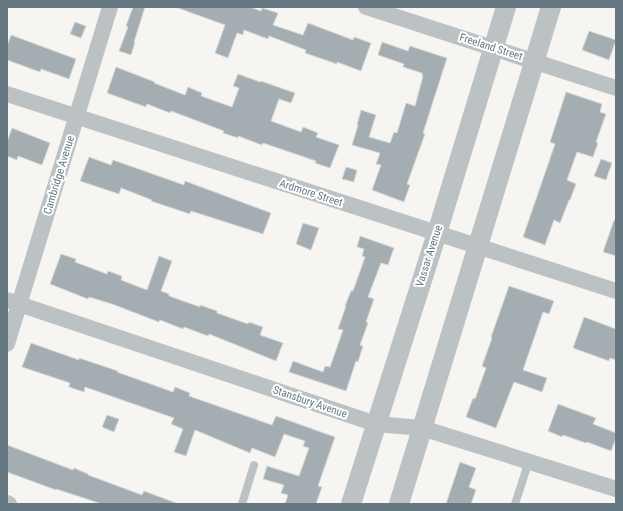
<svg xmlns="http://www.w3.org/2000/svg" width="623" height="511" font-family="'Roboto Condensed',sans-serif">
  <rect width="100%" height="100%" fill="#f6f5f2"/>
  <g fill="#a4aeb2" stroke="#d7d7d5">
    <polygon points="133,7 145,7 134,42 135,42 131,55 119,51 128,27 126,26"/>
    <polygon points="178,7 250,7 261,11 262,8 278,13 273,25 303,35 308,23 353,40 354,37 371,43 361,71 337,62 337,64 305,53 306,50 269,36 268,39 244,30 243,35 237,33 228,58 215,53 225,25 178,8"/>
    <polygon points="75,22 86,26 81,38 70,34"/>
    <polygon points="589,31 616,40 609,60 582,50"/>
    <polygon points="11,35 76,59 69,79 41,69 40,72 7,60 7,46"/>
    <polygon points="382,42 408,51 410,46 447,58 423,133 425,134 407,184 410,185 404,202 372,190 381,165 376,164 380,153 352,145 358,125 357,125 361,110 376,115 369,137 390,143 394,132 397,133 406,103 415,106 423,76 422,75 422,73 403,67 404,64 378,55"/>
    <polygon points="116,67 155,82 154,83 185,95 188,87 202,93 201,96 232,107 239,88 233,86 238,74 260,82 261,81 295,93 291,103 279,99 271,121 301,132 303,127 318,133 316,137 339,145 330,168 315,163 316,161 263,143 262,145 238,136 238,138 223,133 224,131 171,111 170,113 147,104 146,107 107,93"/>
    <polygon points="566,92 602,104 600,112 606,114 596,142 598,143 593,157 577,152 567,180 576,184 570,200 569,200 560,223 554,220 545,245 523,237 555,144 550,142"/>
    <polygon points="12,128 50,143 42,165 18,156 17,160 7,156 7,142"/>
    <polygon points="89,157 111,165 113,160 184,185 185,181 271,213 263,234 191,211 190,214 151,201 152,200 121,188 119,194 80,181"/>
    <polygon points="601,159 612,163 606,180 594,176"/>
    <polygon points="346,167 357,170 354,182 342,179"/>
    <polygon points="614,220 616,220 616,256 603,252"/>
    <polygon points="303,223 319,228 311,250 296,244"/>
    <polygon points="360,236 394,248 388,265 381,263 368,297 374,299 366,322 368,323 360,345 363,346 358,362 356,361 346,391 289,372 293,361 323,372 325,366 330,367 343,330 338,329 346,306 345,306 351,291 353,291 365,257 362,256 364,249 357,247"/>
    <polygon points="61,254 76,259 75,262 107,274 108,271 122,276 121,280 147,290 159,256 172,261 161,291 169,294 169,296 200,307 200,305 217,311 217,313 248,324 249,322 263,327 260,335 283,343 276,361 209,334 208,336 184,327 183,329 160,320 159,322 112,304 89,297 88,299 50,284"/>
    <polygon points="509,286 554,301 549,314 543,312 523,370 547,378 542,392 514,382 496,428 466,417 473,398 475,399 486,368 482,366 492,338 491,337"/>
    <polygon points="584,317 616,329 616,360 610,358 609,361 573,348"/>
    <polygon points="31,343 79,360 79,358 118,371 117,372 173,392 175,387 190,393 189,396 272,425 276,416 335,437 318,486 322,487 316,504 285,504 288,495 281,493 284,485 263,479 267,466 299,476 309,448 303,446 305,441 284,434 275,457 252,448 250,453 195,430 186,456 174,452 183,429 171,424 174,418 85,387 84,392 69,387 70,383 22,367"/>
    <polygon points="558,404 596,418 593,424 616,433 616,438 611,451 587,442 586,443 563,435 562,437 548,431"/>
    <polygon points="107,415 119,419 114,432 102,427"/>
    <polygon points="7,445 73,470 74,468 88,474 88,475 142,495 144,491 176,503 176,504 102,504 56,489 56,490 7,472"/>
    <polygon points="460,462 476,468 469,487 476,490 471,504 446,504"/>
  </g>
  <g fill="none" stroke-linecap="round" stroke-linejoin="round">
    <g stroke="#bcc2c4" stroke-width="8">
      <polyline points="242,504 254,465"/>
      <polyline points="515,504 529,461"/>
    </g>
    <g stroke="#bcc2c4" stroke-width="16">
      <polyline points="366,7 616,88"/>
      <polyline points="7,94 616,291"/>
      <polyline points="7,300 376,424 422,428 616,489"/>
      <polyline points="7,344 110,7"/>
      <polyline points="7,503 9,504"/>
    </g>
    <g stroke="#bcc2c4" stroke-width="20">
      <polyline points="351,504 437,233 506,7"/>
      <polyline points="399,504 551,7"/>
    </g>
  </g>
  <g text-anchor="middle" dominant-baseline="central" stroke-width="4" stroke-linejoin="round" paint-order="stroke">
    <g font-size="11" fill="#667982" stroke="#fff">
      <text transform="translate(491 47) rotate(18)">Freeland Street</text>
      <text transform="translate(59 175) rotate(-73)">Cambridge Avenue</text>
      <text transform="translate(311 193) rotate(18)">Ardmore Street</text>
      <text transform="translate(429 256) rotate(-72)">Vassar Avenue</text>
      <text transform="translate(310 402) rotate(19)">Stansbury Avenue</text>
    </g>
  </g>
  <rect width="623" height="511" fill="none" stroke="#667982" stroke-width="16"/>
</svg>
